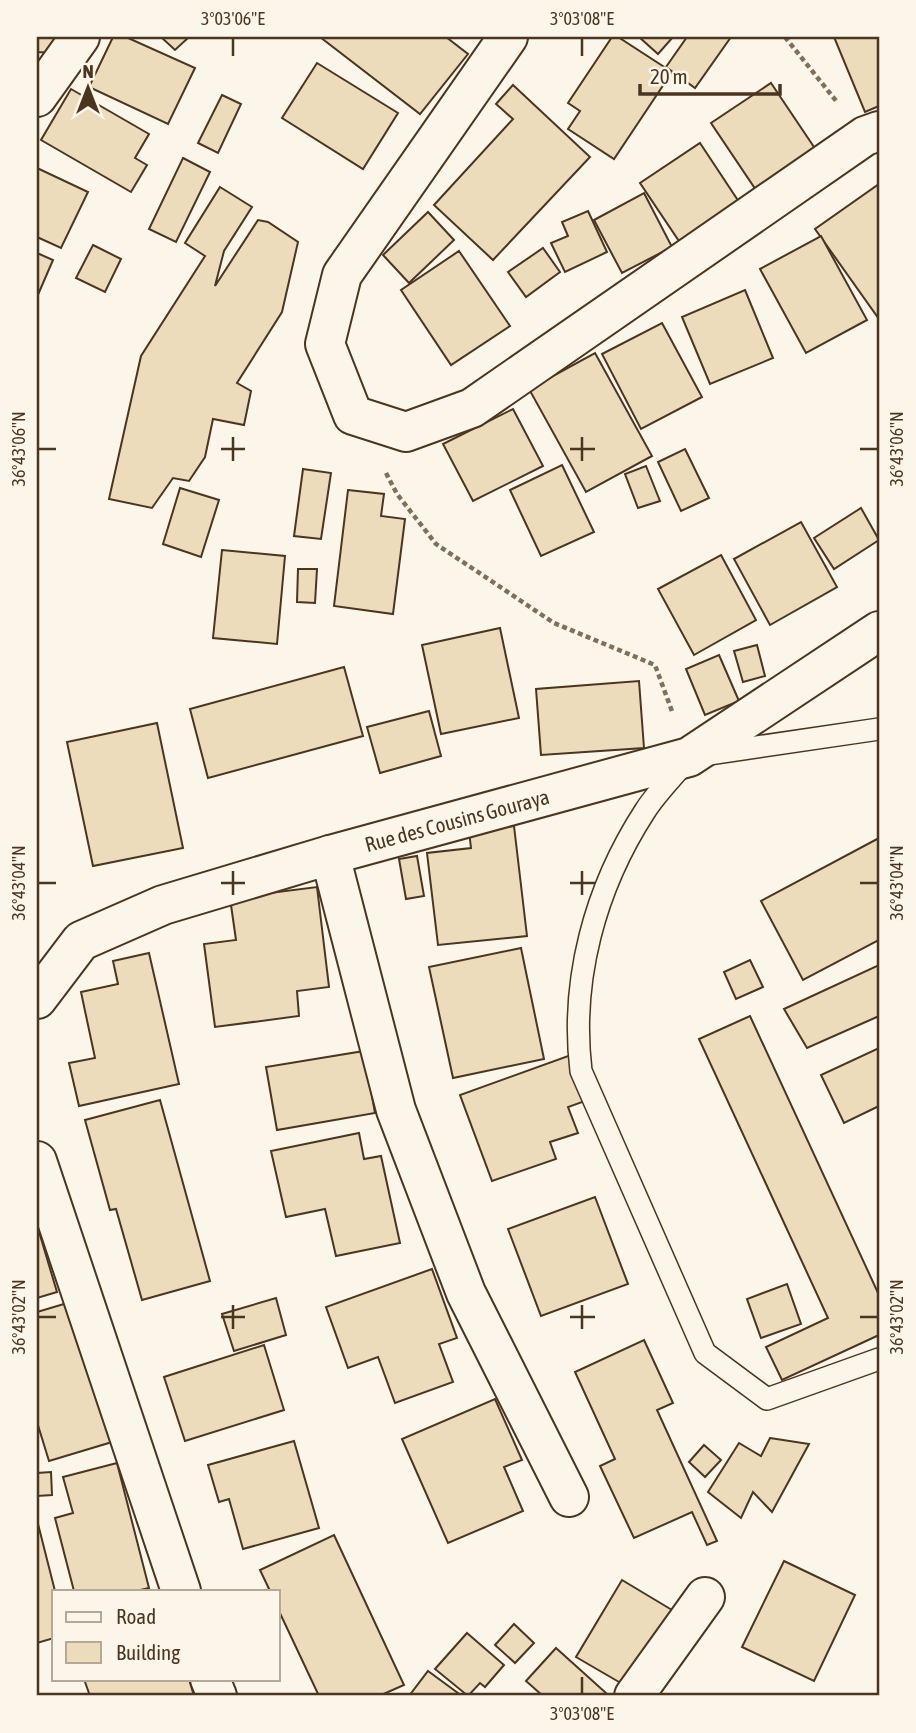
<svg xmlns="http://www.w3.org/2000/svg" width="916" height="1733" font-family="'Asap Condensed',sans-serif">
  <rect width="100%" height="100%" fill="#fbf6e9"/>
  <g fill="#ecdcbc" stroke="#4a3520" stroke-width="2">
    <polygon points="37,37 58,37 58,53 37,52"/>
    <polygon points="113,37 126,37 195,68 168,124 89,87"/>
    <polygon points="161,37 189,37 175,50"/>
    <polygon points="320,37 446,37 468,54 420,114"/>
    <polygon points="612,37 618,37 672,72 614,159 568,129 580,111 568,103"/>
    <polygon points="639,37 673,37 658,54"/>
    <polygon points="687,37 731,37 695,88 666,67"/>
    <polygon points="834,37 879,37 879,106 865,112"/>
    <polygon points="317,63 398,113 363,169 282,118"/>
    <polygon points="771,83 816,150 756,190 711,123"/>
    <polygon points="513,85 590,157 493,260 434,205 513,119 496,104"/>
    <polygon points="71,89 149,134 135,158 147,165 131,192 41,140"/>
    <polygon points="222,95 241,104 218,153 198,143"/>
    <polygon points="700,143 743,208 683,247 640,183"/>
    <polygon points="183,158 210,172 176,242 149,229"/>
    <polygon points="37,168 88,192 61,248 37,237"/>
    <polygon points="879,184 879,319 815,229"/>
    <polygon points="220,187 252,207 224,251 215,286 258,220 268,222 298,242 282,312 237,383 251,391 244,425 213,419 205,457 189,481 173,478 152,508 109,499 141,356 205,256 185,243"/>
    <polygon points="644,193 672,247 622,273 594,220"/>
    <polygon points="588,211 607,252 565,272 551,243 568,236 562,222"/>
    <polygon points="428,212 454,240 409,283 383,255"/>
    <polygon points="821,236 867,320 806,353 760,269"/>
    <polygon points="93,245 121,259 105,292 76,278"/>
    <polygon points="543,248 560,272 526,297 508,272"/>
    <polygon points="459,251 510,326 451,365 401,290"/>
    <polygon points="37,253 53,260 37,297"/>
    <polygon points="745,290 773,358 710,384 682,317"/>
    <polygon points="662,323 702,397 641,429 602,354"/>
    <polygon points="595,353 652,456 586,492 529,389"/>
    <polygon points="513,409 543,466 473,501 443,444"/>
    <polygon points="685,449 709,498 681,511 658,462"/>
    <polygon points="562,465 594,532 541,556 510,490"/>
    <polygon points="646,466 660,501 638,508 625,474"/>
    <polygon points="303,469 331,473 321,539 294,536"/>
    <polygon points="180,488 219,500 201,557 163,544"/>
    <polygon points="348,490 384,494 381,516 405,519 393,614 334,606"/>
    <polygon points="861,508 879,540 834,569 814,538"/>
    <polygon points="801,522 837,587 770,625 734,559"/>
    <polygon points="222,550 285,556 277,644 213,638"/>
    <polygon points="721,555 756,620 694,655 658,589"/>
    <polygon points="298,569 317,569 315,603 297,602"/>
    <polygon points="500,628 519,718 441,734 422,645"/>
    <polygon points="757,645 765,676 743,682 734,651"/>
    <polygon points="719,655 739,701 705,715 686,669"/>
    <polygon points="344,667 363,736 208,778 190,709"/>
    <polygon points="639,681 644,748 541,755 536,689"/>
    <polygon points="429,711 441,756 380,773 367,727"/>
    <polygon points="157,723 183,848 93,866 67,742"/>
    <polygon points="514,826 527,936 438,945 427,853 471,848 469,831"/>
    <polygon points="879,838 879,940 803,980 761,901"/>
    <polygon points="417,856 424,896 406,899 399,859"/>
    <polygon points="317,887 329,987 297,991 299,1016 215,1027 204,944 236,940 230,898"/>
    <polygon points="521,948 544,1059 453,1078 429,967"/>
    <polygon points="149,953 179,1084 79,1106 69,1063 95,1058 81,992 118,984 113,961"/>
    <polygon points="750,960 763,987 736,999 724,972"/>
    <polygon points="879,965 879,1016 807,1048 784,1009"/>
    <polygon points="750,1016 879,1295 879,1335 782,1380 766,1347 828,1318 699,1039"/>
    <polygon points="879,1048 879,1106 844,1123 821,1075"/>
    <polygon points="364,1051 375,1113 277,1130 266,1067"/>
    <polygon points="571,1055 588,1100 568,1107 578,1133 550,1142 556,1159 492,1181 460,1095"/>
    <polygon points="160,1100 210,1281 142,1300 116,1209 110,1210 85,1120"/>
    <polygon points="359,1133 364,1159 381,1156 400,1243 336,1256 325,1209 286,1217 271,1151"/>
    <polygon points="595,1197 628,1284 541,1316 508,1229"/>
    <polygon points="37,1225 57,1292 37,1298"/>
    <polygon points="432,1269 457,1338 439,1344 453,1382 395,1403 378,1357 348,1368 326,1307"/>
    <polygon points="787,1284 801,1324 761,1338 747,1299"/>
    <polygon points="276,1298 286,1335 234,1351 222,1314"/>
    <polygon points="74,1301 122,1439 49,1461 37,1422 37,1312"/>
    <polygon points="644,1340 673,1403 657,1410 717,1541 707,1545 692,1512 634,1538 600,1466 615,1459 575,1372"/>
    <polygon points="264,1345 284,1410 185,1441 164,1377"/>
    <polygon points="495,1399 522,1460 504,1467 523,1511 448,1543 402,1439"/>
    <polygon points="770,1438 809,1444 772,1512 753,1492 741,1518 708,1492 739,1443 761,1456"/>
    <polygon points="294,1441 319,1528 243,1549 229,1499 219,1502 208,1465"/>
    <polygon points="704,1445 721,1460 705,1477 689,1462"/>
    <polygon points="117,1463 149,1588 136,1591 74,1591 55,1518 73,1513 63,1477"/>
    <polygon points="51,1472 52,1495 37,1496 37,1473"/>
    <polygon points="37,1520 55,1591 54,1638 37,1643"/>
    <polygon points="334,1535 404,1685 379,1696 319,1696 278,1609 278,1591 270,1591 260,1570"/>
    <polygon points="784,1561 855,1595 814,1681 742,1647"/>
    <polygon points="622,1580 677,1613 631,1689 576,1657"/>
    <polygon points="514,1624 534,1643 515,1663 495,1645"/>
    <polygon points="467,1633 504,1665 485,1687 480,1683 468,1696 435,1669"/>
    <polygon points="556,1648 606,1693 603,1696 543,1696 526,1681"/>
    <polygon points="428,1671 462,1696 409,1696"/>
    <polygon points="84,1679 189,1679 194,1696 90,1696"/>
  </g>
  <g fill="none" stroke-linecap="round" stroke-linejoin="round">
    <defs>
      <path id="service" d="M879 729 689 757C675 775 657 792 645 811 595 888 570 980 581 1071L705 1353 767 1399 879 1359"/>
      <g id="minor">
        <polyline points="508,37 342,275 325,344 353,415 406,432 472,408 865,136 879,131"/>
        <polyline points="37,97 80,37"/>
        <polyline points="330,855 396,1110 466,1293 569,1497"/>
        <polyline points="37,999 81,941 163,905 330,855 689,757 879,631"/>
        <polyline points="37,1161 181,1591"/>
        <polyline points="210,1679 217,1696"/>
        <polyline points="634,1696 705,1597"/>
      </g>
    </defs>
    <use href="#service" stroke="#4a3520" stroke-width="24"/>
    <use href="#minor" stroke="#4a3520" stroke-width="42"/>
    <g stroke="#7f6f5c" stroke-width="4.5" stroke-dasharray="5 3.5" stroke-linecap="butt">
      <polyline points="785,37 837,102"/>
      <polyline points="386,473 397,494 436,544 554,623 655,665 673,714"/>
    </g>
    <use href="#service" stroke="#fbf6e9" stroke-width="21"/>
    <use href="#minor" stroke="#fbf6e9" stroke-width="38"/>
  </g>
  <path fill="none" stroke="#4a3520" stroke-width="2.5" d="M233 38V56M582 38V56M233 437V461M582 437V461M38 449H56M221 449H245M570 449H595M860 449H878M233 871V895M582 871V895M38 883H56M221 883H245M570 883H595M860 883H878M233 1305V1329M582 1305V1329M38 1317H56M221 1317H245M570 1317H595M860 1317H878M582 1677V1694"/>
  <g text-anchor="middle" dominant-baseline="central" stroke-width="5" stroke-linejoin="round" paint-order="stroke">
    <g font-size="21" fill="#4a3520" stroke="#fbf6e9">
      <text transform="translate(457 820) rotate(-15)">Rue des Cousins Gouraya</text>
    </g>
  </g>
  <rect width="916" height="1733" fill="none" stroke="#fbf6e9" stroke-width="77"/>
  <rect x="52" y="1590" width="228" height="91" fill="#fbf6e9" stroke="#b4a999" stroke-width="2"/>
  <rect x="66" y="1612" width="35" height="10" fill="#fbf6e9" stroke="#b4a999" stroke-width="2"/>
  <text x="116" y="1624" font-size="21" fill="#4a3520">Road</text>
  <rect x="66" y="1642" width="35" height="21" fill="#ecdcbc" stroke="#b4a999" stroke-width="2"/>
  <text x="116" y="1660" font-size="21" fill="#4a3520">Building</text>
  <g transform="translate(88 88)" stroke="#fbf6e9" stroke-width="5" paint-order="stroke">
  <path d="M0-5L12 26L0 18L-12 26Z" fill="#4a3520"/>
  <text y="-10" font-size="19" font-weight="bold" text-anchor="middle" fill="#4a3520">N</text>
  </g>
  <path d="M640 84v10h140v-10" fill="none" stroke="#4a3520" stroke-width="3.5"/>
  <text x="650" y="84" font-size="21" fill="#4a3520" stroke="#fbf6e9" stroke-width="5" paint-order="stroke">20 m</text>
  <rect x="38" y="38" width="840" height="1656" fill="none" stroke="#4a3520" stroke-width="2.5"/>
  <g font-size="18" text-anchor="middle" fill="#4a3520">
    <text x="233" y="25">3°03'06"E</text>
    <text x="582" y="25">3°03'08"E</text>
    <text transform="translate(19 449) rotate(-90)" y="6">36°43'06"N</text>
    <text transform="translate(897 449) rotate(-90)" y="6">36°43'06"N</text>
    <text transform="translate(19 883) rotate(-90)" y="6">36°43'04"N</text>
    <text transform="translate(897 883) rotate(-90)" y="6">36°43'04"N</text>
    <text transform="translate(19 1317) rotate(-90)" y="6">36°43'02"N</text>
    <text transform="translate(897 1317) rotate(-90)" y="6">36°43'02"N</text>
    <text x="582" y="1720">3°03'08"E</text>
  </g>
</svg>
